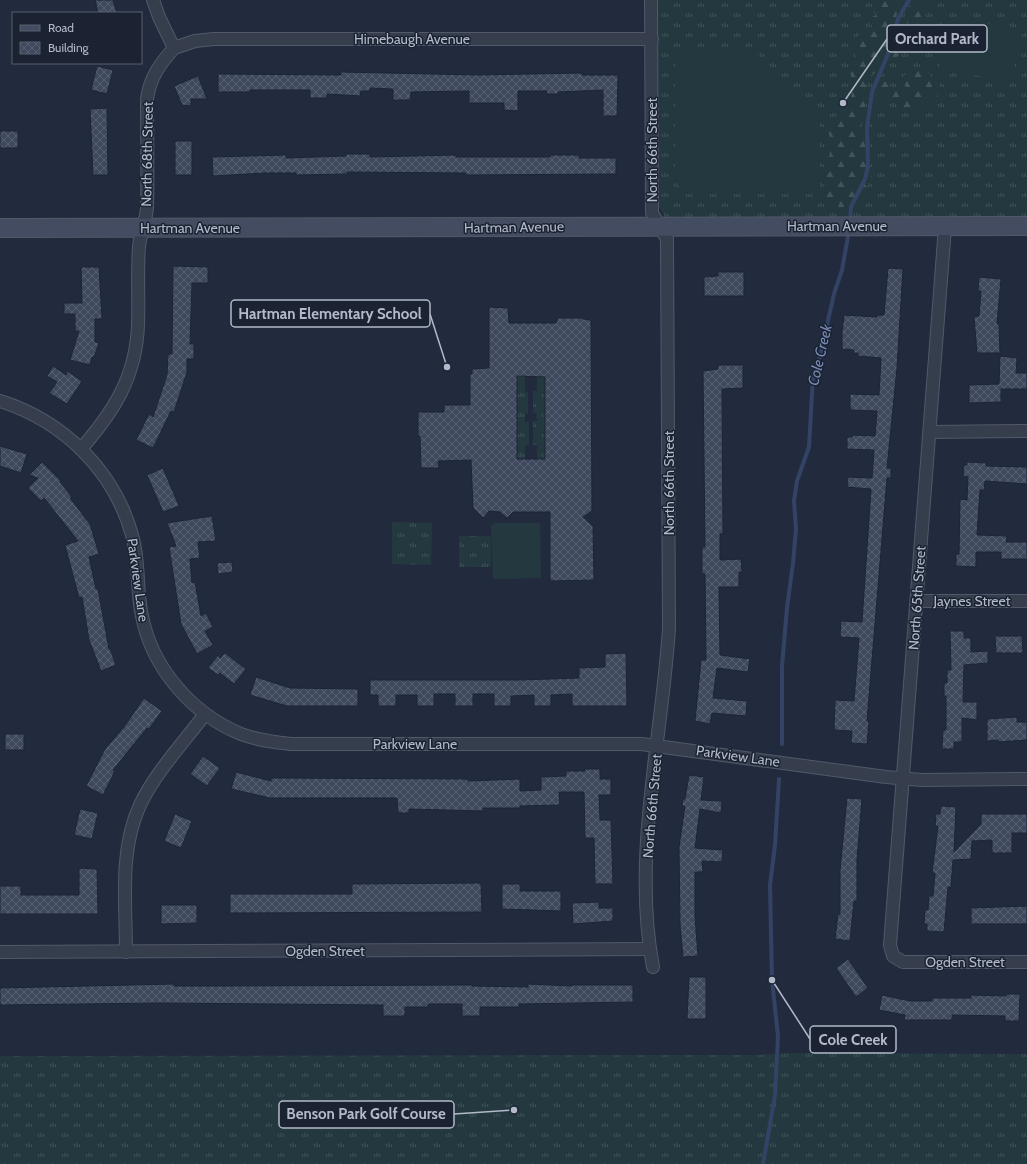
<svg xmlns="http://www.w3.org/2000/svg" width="1027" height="1164" font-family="Cabin,sans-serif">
  <defs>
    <pattern id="grass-tufts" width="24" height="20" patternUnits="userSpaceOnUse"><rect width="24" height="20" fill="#24393f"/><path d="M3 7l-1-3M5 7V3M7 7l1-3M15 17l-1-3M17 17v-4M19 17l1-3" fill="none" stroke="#415459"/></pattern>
    <pattern id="forest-firs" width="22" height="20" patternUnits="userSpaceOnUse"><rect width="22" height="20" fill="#24393f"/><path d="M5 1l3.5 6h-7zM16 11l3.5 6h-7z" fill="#415459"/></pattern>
    <pattern id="building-cross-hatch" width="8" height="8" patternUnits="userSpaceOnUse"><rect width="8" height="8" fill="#3e495d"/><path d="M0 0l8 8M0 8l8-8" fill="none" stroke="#586173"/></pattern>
  </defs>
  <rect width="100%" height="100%" fill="#222b3e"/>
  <g fill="url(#grass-tufts)">
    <polygon points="658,0 1027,0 1027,219 669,219 665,217 659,206"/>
    <polygon points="517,376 525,376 525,391 528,392 528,414 525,414 525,422 529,422 529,445 525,446 525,459 517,459"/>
    <polygon points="537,377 545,377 545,459 537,459 537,445 533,445 533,421 537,421 536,413 533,413 533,391 537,391"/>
    <polygon points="392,522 432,523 431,565 392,564"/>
    <rect x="459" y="536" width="32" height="31"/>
    <polygon points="790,1053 1027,1054 1027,1164 0,1164 0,1056 759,1055"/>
  </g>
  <g fill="url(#forest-firs)">
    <path d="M876 0H899C897 9 895 20 898 29L902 31 908 26H913L916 30 904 38V40L909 39 911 44C900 54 899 60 881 60L880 68 866 81 867 96 860 133C864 138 864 143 866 148L864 157 869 164 868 174 872 177 871 180C865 186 862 196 855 203L856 206 854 211 847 209 842 211 839 209 838 204 830 210 826 203H822L821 201 824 195 822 188 825 184 823 175 828 168 825 161 830 155 829 149 832 142 827 129C832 116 846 110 851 97 856 83 847 72 852 61H856V58L853 49 855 38 864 32 872 33 873 27 869 22 870 18 876 15 872 9Z"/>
    <path d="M910 0H928L921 19 916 24H908C900 13 910 12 910 0Z"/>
    <polygon points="912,67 927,71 933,79 940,82 940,89 937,98 924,101 919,109 908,112 897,107 897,100 883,99 876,95 875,90 881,78 895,90 899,89 903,92 907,91 907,88 903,84 903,77"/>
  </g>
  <g fill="#24393f">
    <polygon points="945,19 1020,28 1013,80 939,71"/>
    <polygon points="675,47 751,47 820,122 820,194 685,194 675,180"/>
    <polygon points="494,523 540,523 541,578 493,579 491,525 494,525"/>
  </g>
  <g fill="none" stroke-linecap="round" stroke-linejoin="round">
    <g stroke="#334365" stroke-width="4">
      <polyline points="850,222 851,207 865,179 868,167 867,128 872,92 888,54 898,19 909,0"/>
      <polyline points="782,744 782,666 787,608 793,563 796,529 794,501 797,481 809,447 813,376 820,356 834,294 842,270 849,231"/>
      <polyline points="763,1164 775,1096 778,1036 772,980 770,885 775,845 779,779"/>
    </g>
  </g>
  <g fill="url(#building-cross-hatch)" stroke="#1d2535" fill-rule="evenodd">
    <polygon points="95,0 113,0 117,13 98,13"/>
    <polygon points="97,66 113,70 107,94 91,90"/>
    <polygon points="341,72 477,75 582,73 582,75 618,75 617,116 603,116 603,90 558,92 558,94 547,94 547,91 518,91 518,111 504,110 504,103 469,103 469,91 411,92 410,100 393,100 393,89 370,88 370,91 361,91 360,96 327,94 327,98 310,98 310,90 250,90 250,92 218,92 218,74 341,75"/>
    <polygon points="198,76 207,99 191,99 191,106 182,105 174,86"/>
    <polygon points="107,108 108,175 93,175 90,109"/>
    <rect x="0" y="131" width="18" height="17"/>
    <rect x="175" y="141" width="17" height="34"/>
    <polygon points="346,154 370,154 370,157 456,155 456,157 550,157 550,155 579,155 579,158 616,158 616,174 466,175 466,173 347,172 347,174 296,175 296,173 265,173 213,176 212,157 286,155 286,158 346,156"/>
    <polygon points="173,266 208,267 208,283 192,283 190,344 194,344 194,359 187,359 187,372 174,412 171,411 153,448 136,440 149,414 153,417 167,375 168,354 172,354"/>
    <polygon points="81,267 99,267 102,319 95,319 95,342 99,343 94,357 92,357 90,365 70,360 79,331 75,331 75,314 64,314 64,303 82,303"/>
    <polygon points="888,268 903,269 897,368 887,468 891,468 891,478 887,478 867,721 869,721 867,744 851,743 852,731 834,730 835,700 854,701 859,638 840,637 841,621 862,622 871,489 847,487 848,477 872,478 874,450 847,449 847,437 852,437 853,435 875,436 877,411 850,410 850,394 879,395 881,358 858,356 858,353 853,353 854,350 842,349 842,332 844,315 877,317 877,315 884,315"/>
    <polygon points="718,272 744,272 744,296 704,296 704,277 718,276"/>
    <polygon points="979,277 1001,279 997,324 999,324 1000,353 977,353 974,317 979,316 981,291 978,291"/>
    <path d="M489 307 508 308 509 323H556L558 318H583V319L591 320 592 511 583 517 593 526 594 580 550 581V512H513L507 518 500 512 489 511 483 518 473 508 471 460 438 461 439 468H421L420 436H418V412H444V405H470V374H472V369L489 368ZM517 376 545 377V459H517Z"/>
    <polygon points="1000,356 1017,358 1016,373 1027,373 1027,389 1001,389 1001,402 969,403 969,385 999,384"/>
    <polygon points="718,365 743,365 743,388 722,389 723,534 720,534 720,560 741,559 742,572 739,572 739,587 719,587 720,655 750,659 748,672 717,668 713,698 747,701 746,716 712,713 710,724 695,721 701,660 706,660 705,574 702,574 702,547 705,547 703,371 718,369"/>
    <polygon points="53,366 66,375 67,371 82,381 67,404 49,393 57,382 47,376"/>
    <polygon points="0,446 27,454 21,473 0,466"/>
    <polygon points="42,462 61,481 60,482 72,497 70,498 90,524 99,554 89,557 96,589 98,589 109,649 110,649 116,665 101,671 89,640 82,597 79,598 65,545 78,541 44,498 41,501 28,488 38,478 29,475"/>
    <polygon points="967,462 986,463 986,466 1027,467 1027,484 985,481 984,490 980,490 977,535 1007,536 1006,542 1027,542 1027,559 1001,559 1001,552 976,552 976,567 956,566 956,554 959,554 960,499 967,500 968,477 963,476 964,465 967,465"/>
    <polygon points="163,468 179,506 163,512 147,475"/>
    <polygon points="212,516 216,541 198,542 200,558 190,559 192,583 195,582 201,616 206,613 213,627 205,631 213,645 197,654 181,624 169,547 176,546 167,523"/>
    <polygon points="232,562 233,572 218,574 217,563"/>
    <polygon points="950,631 964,631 964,638 971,638 971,652 988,651 988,663 964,665 963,702 977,702 977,720 962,718 962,742 954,742 954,749 942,749 943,730 946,730 946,696 944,696 944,683 947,683 947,670 951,670"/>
    <polygon points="995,636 1022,636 1023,653 996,653"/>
    <polygon points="225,653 246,669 234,684 220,673 218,675 208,668 218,655 220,658"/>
    <polygon points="626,653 627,706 572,706 572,694 551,695 551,706 534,706 534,695 511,696 511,706 494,706 494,694 473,694 473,706 455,706 455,694 434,694 434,706 417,706 417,695 396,695 396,706 378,706 378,695 370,695 370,680 519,680 579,678 579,668 605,667 605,654"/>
    <polygon points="256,677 290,688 358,689 358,706 287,706 250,695"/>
    <polygon points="144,698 162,711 149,729 147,728 113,770 115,771 103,795 86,786 105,749 124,727"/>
    <polygon points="1017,717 1017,722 1027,722 1027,740 998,742 998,740 987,741 987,719"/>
    <rect x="5" y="734" width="19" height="16"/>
    <polygon points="203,756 220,768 207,786 190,774"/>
    <polygon points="585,769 600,769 600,779 611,779 611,795 599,795 600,820 611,820 613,884 595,884 594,838 585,838 584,792 559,792 560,805 520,806 520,808 483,808 483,811 409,809 409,813 398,813 397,798 270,798 231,789 236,772 271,781 271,778 468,779 468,781 520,779 520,791 541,790 541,777 566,776 566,771 585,771"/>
    <polygon points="689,775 704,777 701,800 722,801 721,813 700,809 695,848 723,850 722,862 702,861 703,872 695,872 695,917 698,956 683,957 680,925 679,847 685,806 682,806 683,799 685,799"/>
    <polygon points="847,798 862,799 857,859 857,901 854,901 850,941 835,939 838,914 840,914 840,870"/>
    <polygon points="941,806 956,807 954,852 981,824 981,814 1027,814 1027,833 1012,833 1012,853 992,853 992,840 972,841 971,859 953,860 951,887 948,887 944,932 927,931 927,924 924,924 925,910 928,910 929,896 933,896 935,873 932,873 938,826 935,826 936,814 940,814"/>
    <polygon points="80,809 98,813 92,839 74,835"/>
    <polygon points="175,814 192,821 181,848 164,841"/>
    <polygon points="79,868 97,869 98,914 0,914 0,886 21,886 21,895 79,895"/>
    <polygon points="481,883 482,912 230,913 230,894 352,894 352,884"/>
    <polygon points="502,884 520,884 520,891 561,891 561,911 502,909"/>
    <polygon points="599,902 599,908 613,908 613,921 573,924 572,903"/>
    <polygon points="161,905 197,905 197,923 161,924"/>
    <polygon points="1027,906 1027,924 971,924 971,908"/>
    <polygon points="848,959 868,988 856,997 836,968"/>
    <polygon points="689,977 706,977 706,1019 687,1019"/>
    <polygon points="174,984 174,986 222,986 472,985 472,986 528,987 528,984 572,986 572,985 633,985 633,1002 519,1004 519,1007 480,1007 480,1016 462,1016 462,1004 428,1004 428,1007 405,1007 405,1016 383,1016 383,1005 160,1003 0,1005 0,988"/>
    <polygon points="1006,994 1020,994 1019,1021 1005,1021 1005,1016 952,1015 952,1020 904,1020 905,1015 879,1010 882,995 910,1001 932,1001 932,998 971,998 971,995 1006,996"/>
  </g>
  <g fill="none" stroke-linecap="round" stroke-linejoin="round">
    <defs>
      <g id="minor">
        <polyline points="153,0 159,17 174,48"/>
        <path d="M651 0 652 213 667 239 669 628C662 739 632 856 653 967"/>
        <polyline points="174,48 195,41 214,39 652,39"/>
        <polyline points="945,227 890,945 893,956 903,962 1027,962"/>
        <path d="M0 401C63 421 114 470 132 535 140 562 136 589 142 616 152 668 192 714 241 734 257 740 274 742 291 744H641L886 777 922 780 1027 779"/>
        <polyline points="930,432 1027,431"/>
        <path d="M81 449C114 411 136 377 138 325 139 299 137 273 139 247 140 234 146 221 147 208 148 172 147 135 147 99 150 77 160 64 174 48"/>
        <polyline points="917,601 1027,601"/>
        <polyline points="0,952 650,949"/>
        <path d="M126 952C126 903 119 850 140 805 155 773 184 742 205 714"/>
      </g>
      <polyline id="secondary" points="0,228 1027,226"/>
    </defs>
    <use href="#minor" stroke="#515969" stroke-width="14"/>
    <use href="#secondary" stroke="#515969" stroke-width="20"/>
    <use href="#minor" stroke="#363e4e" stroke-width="12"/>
    <use href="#secondary" stroke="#444c61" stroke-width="18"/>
  </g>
  <g text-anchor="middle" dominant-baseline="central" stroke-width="3" stroke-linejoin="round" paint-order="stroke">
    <g font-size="14" fill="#b2b9c9" stroke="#1b2333">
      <text x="412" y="39">Himebaugh Avenue</text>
      <text transform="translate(652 150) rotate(-90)">North 66th Street</text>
      <text transform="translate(147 154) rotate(-89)">North 68th Street</text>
      <text x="837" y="226">Hartman Avenue</text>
      <text transform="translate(514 227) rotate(-1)">Hartman Avenue</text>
      <text x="190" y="228">Hartman Avenue</text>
      <text transform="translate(669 483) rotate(-90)">North 66th Street</text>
      <text transform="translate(138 580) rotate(82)">Parkview Lane</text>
      <text transform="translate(917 598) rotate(-86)">North 65th Street</text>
      <text x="972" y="601">Jaynes Street</text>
      <text x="415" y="744">Parkview Lane</text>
      <text transform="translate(738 756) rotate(8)">Parkview Lane</text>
      <text transform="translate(652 806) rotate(-85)">North 66th Street</text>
      <text x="325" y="951">Ogden Street</text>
      <text x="965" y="962">Ogden Street</text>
    </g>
    <g font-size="15" font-style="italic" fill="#788cb3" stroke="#1b2333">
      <text transform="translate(820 355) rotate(-77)">Cole Creek</text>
    </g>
  </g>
  <path fill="none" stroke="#b2b9c9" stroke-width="1.5" d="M843 103L887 39M447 367L430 314M772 980L810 1039M514 1110L454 1114"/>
  <g fill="#b2b9c9" stroke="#1b2333" stroke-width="1.5">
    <circle cx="843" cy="103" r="4"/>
    <circle cx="447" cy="367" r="4"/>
    <circle cx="772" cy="980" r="4"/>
    <circle cx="514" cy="1110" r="4"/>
  </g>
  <g fill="#1b2333" stroke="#b2b9c9" stroke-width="1.5">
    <rect x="887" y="25" width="100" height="27" rx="4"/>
    <rect x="231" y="300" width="199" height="27" rx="4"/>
    <rect x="810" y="1026" width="86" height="27" rx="4"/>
    <rect x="279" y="1101" width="175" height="27" rx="4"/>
  </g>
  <g font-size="15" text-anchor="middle" font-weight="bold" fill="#b2b9c9">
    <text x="937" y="44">Orchard Park</text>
    <text x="330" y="319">Hartman Elementary School</text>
    <text x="853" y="1045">Cole Creek</text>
    <text x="366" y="1119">Benson Park Golf Course</text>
  </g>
  <rect x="12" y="12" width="130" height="52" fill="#1b2333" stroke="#575f6f"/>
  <rect x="20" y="25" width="20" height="6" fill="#444c61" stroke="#575f6f"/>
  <text x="48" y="32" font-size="12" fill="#b2b9c9">Road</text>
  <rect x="20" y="42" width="20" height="12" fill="url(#building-cross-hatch)" stroke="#575f6f"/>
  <text x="48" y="52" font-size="12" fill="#b2b9c9">Building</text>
</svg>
